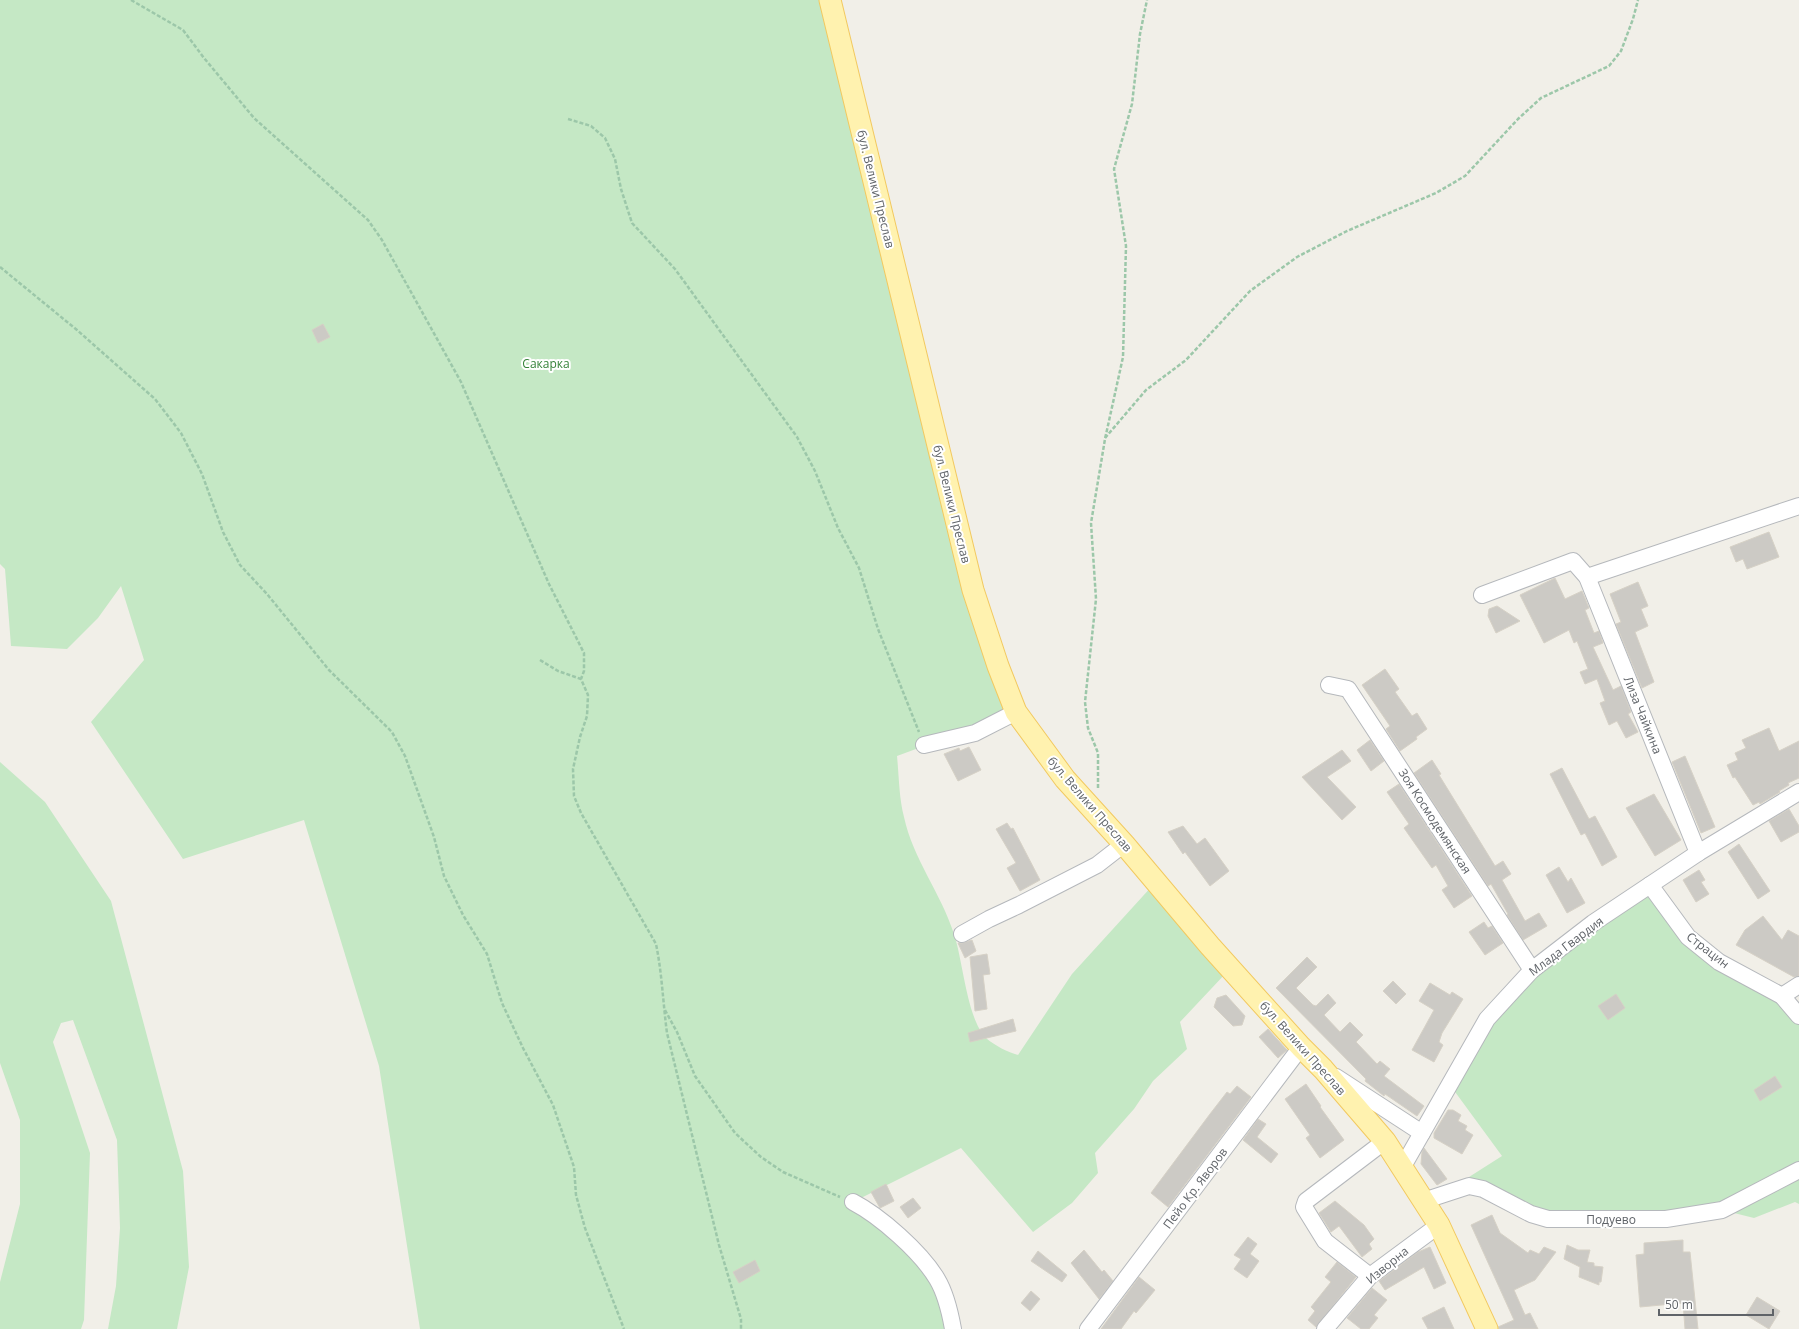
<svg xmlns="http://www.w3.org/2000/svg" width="1799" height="1329" font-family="'Open Sans',sans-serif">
  <rect width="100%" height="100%" fill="#f1efe8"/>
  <g fill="#c5e8c5">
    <path d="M0 0H830L973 590 1016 712 897 756C899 776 899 798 904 817 913 859 941 893 954 934 963 961 967 1019 986 1038 995 1046 1008 1052 1018 1055L1072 974 1153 885 1226 973 1180 1022 1187 1049 1153 1081 1134 1109 1095 1153 1098 1173 1072 1203 1033 1232 961 1148 853 1202 937 1279 953 1329H420L379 1066 304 820 183 859 91 722 144 660 121 586 98 618 67 649 11 646 5 569 0 564Z"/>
    <polygon points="0,762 45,802 111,901 183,1171 189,1267 177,1329 108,1329 116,1286 120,1228 117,1140 73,1020 61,1023 53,1042 90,1153 84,1320 81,1329 0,1329 0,1282 20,1204 20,1120 0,1063"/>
    <polygon points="1650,885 1688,937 1799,1016 1799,1204 1795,1202 1754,1218 1722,1210 1548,1219 1483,1189 1469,1177 1502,1156 1450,1085 1487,1019 1532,970"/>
  </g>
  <g fill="#cccac5" stroke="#d6d1c6">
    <polygon points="323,324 330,337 318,343 312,330"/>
    <polygon points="1769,532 1779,557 1747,569 1743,559 1736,562 1730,547"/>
    <polygon points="1555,578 1565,599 1582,591 1589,608 1585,610 1594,633 1599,631 1603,643 1593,647 1613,690 1621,686 1631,712 1628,714 1638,732 1626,738 1617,721 1609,725 1600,703 1605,701 1597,679 1585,684 1580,672 1588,669 1577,641 1574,643 1569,630 1544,643 1520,595"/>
    <polygon points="1638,582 1648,606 1641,609 1648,626 1635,632 1654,682 1642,688 1616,624 1621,622 1610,594"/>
    <polygon points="1497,606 1520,621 1496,633 1488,616 1489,609"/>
    <polygon points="1385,669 1399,689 1395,692 1412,716 1417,713 1427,729 1416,737 1417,739 1400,751 1386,729 1390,726 1362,685"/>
    <polygon points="1769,728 1779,751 1799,741 1799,778 1788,783 1789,785 1779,791 1780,792 1760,804 1759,802 1753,805 1735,777 1733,778 1727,765 1738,760 1735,753 1746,748 1742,740"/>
    <polygon points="1370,740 1384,761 1371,771 1357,750"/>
    <polygon points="969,747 981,770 958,781 944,754 959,748 960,751"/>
    <polygon points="1342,750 1351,761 1327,777 1356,807 1342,820 1302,777"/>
    <polygon points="1685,756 1715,827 1701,833 1672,762"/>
    <polygon points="1432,760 1441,774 1439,775 1495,866 1503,861 1511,874 1502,880 1525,921 1539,913 1547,926 1523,940 1507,915 1508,914 1491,884 1488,886 1414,773"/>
    <polygon points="1562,768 1589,819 1595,816 1617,857 1602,866 1585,833 1581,835 1550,774"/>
    <polygon points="1399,784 1472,896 1454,908 1442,890 1448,886 1436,865 1432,868 1404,828 1409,824 1387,792"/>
    <polygon points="1654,794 1681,840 1655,856 1626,808"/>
    <polygon points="1789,809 1799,826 1799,832 1781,842 1769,821"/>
    <polygon points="1007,823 1011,829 1013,828 1040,880 1020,891 1007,868 1016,863 996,829"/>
    <polygon points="1183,826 1197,844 1205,838 1229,871 1210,886 1185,852 1183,854 1168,832"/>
    <polygon points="1739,844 1770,891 1758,899 1728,852"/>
    <polygon points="1559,867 1568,882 1571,878 1585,903 1567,913 1546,875"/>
    <polygon points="1699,870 1705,880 1701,882 1709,894 1696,902 1683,880"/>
    <polygon points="1763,916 1782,940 1788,930 1799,936 1799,976 1794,977 1736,945 1745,930"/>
    <polygon points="1484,922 1488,928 1492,926 1503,943 1485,955 1469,932"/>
    <polygon points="972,940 976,951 965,958 958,943 962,943"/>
    <polygon points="987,954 990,974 983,975 987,1009 975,1011 970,957"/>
    <polygon points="1307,957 1317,967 1296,988 1313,1005 1316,1006 1328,994 1336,1003 1324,1015 1340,1032 1350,1022 1363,1035 1356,1042 1377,1064 1380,1061 1390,1069 1384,1076 1424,1106 1417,1116 1385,1094 1384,1096 1365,1081 1366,1079 1276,988"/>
    <polygon points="1393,981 1406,994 1396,1004 1383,991"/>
    <polygon points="1430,983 1450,995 1452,992 1463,999 1442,1033 1439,1042 1443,1045 1434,1062 1412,1050 1434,1010 1419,1001"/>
    <polygon points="1616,994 1625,1008 1608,1020 1598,1006"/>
    <polygon points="1226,995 1245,1016 1242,1025 1233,1026 1214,1007 1217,998"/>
    <polygon points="1013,1019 1016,1031 970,1042 968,1033"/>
    <polygon points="1268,1029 1287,1050 1278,1058 1259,1037"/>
    <polygon points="1775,1076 1782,1087 1760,1101 1754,1090"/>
    <polygon points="1306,1084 1321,1106 1320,1107 1344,1140 1320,1158 1306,1138 1310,1135 1285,1099"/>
    <polygon points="1237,1086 1251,1097 1168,1207 1151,1193 1210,1114 1227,1092 1230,1094"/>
    <polygon points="1448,1110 1453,1110 1461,1115 1458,1121 1467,1126 1465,1130 1473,1135 1462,1154 1434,1138 1434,1133"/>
    <polygon points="1258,1119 1266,1124 1257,1137 1278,1154 1271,1163 1243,1140"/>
    <polygon points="1424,1148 1447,1179 1437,1185 1421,1164 1422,1152"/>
    <polygon points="886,1184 894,1201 880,1208 871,1192"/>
    <polygon points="913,1198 921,1208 908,1218 900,1207"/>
    <polygon points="1335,1201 1364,1225 1374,1239 1369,1244 1372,1249 1362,1257 1339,1226 1331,1232 1319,1213"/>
    <polygon points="1492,1215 1500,1233 1528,1253 1530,1250 1539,1254 1544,1247 1556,1252 1535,1280 1514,1290 1525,1315 1530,1313 1538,1329 1499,1329 1498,1327 1514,1320 1471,1225"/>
    <polygon points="1248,1237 1257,1244 1250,1254 1259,1261 1247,1278 1234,1269 1241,1259 1234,1255"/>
    <polygon points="1683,1240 1683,1252 1690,1252 1698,1329 1685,1329 1683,1303 1640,1307 1636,1255 1644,1254 1644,1243"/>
    <polygon points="1567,1245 1578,1250 1590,1250 1587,1262 1594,1263 1594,1266 1603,1267 1601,1282 1599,1282 1599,1285 1579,1277 1580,1267 1564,1259"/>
    <polygon points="1430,1247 1446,1283 1434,1289 1424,1267 1385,1290 1379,1281 1418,1252"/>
    <polygon points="1084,1250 1102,1272 1104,1270 1113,1281 1099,1299 1071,1263"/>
    <polygon points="1038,1251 1067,1275 1062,1282 1031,1261"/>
    <polygon points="755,1260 760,1271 739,1283 733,1272"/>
    <polygon points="1337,1262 1356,1277 1316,1327 1308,1320 1315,1311 1311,1307 1331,1282 1325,1277"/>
    <polygon points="1139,1277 1155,1290 1136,1313 1134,1311 1121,1329 1101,1329"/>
    <polygon points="1372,1288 1387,1300 1374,1315 1378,1318 1369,1329 1361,1329 1347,1318"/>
    <polygon points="1031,1291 1040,1299 1030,1311 1021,1303"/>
    <polygon points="1757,1297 1780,1311 1769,1329 1746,1315"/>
    <polygon points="1444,1307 1454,1329 1428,1329 1422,1318"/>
  </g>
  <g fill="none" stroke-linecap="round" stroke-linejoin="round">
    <defs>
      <g id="minor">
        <polyline points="1587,577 1799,506"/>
        <polyline points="1482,595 1573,561 1587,577 1698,853"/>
        <polyline points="1329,685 1348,689 1532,970"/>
        <polyline points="924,745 975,733 1016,712"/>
        <polyline points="1650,885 1688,937 1719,962 1782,996 1799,1016"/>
        <polyline points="962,934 989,919 1019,905 1097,865 1124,844"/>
        <polyline points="1782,996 1799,985"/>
        <polyline points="1336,1077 1422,1133"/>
        <polyline points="1402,1168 1487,1019 1532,970 1593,923 1698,853 1799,792"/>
        <polyline points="1423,1201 1469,1186 1483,1189 1531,1214 1548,1219 1666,1219 1722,1210 1799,1170"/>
        <path d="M853 1202C880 1216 921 1252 937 1279 946 1294 950 1312 953 1329"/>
        <polyline points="1370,1276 1325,1241 1304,1207 1306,1201 1385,1141"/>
        <polyline points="1088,1329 1301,1047"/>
        <polyline points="1325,1329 1370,1276 1439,1225"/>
      </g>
      <polyline id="major" points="830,0 973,590 998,666 1016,712 1065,779 1124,844 1210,946 1301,1047 1323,1069 1385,1141 1439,1225 1487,1329"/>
    </defs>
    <use href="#minor" stroke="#b5b8bc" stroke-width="18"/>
    <use href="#major" stroke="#f2c960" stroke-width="23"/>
    <g stroke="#9cc7a9" stroke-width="2.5" stroke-dasharray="4 2" stroke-linecap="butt">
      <path d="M131 0 183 30 204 58 254 118 368 220 382 240 461 382 549 584 584 653V671L581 679 588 695 587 716 580 737 573 769 574 796 581 813 656 944C662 973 663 1003 667 1033L719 1245 741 1319V1329"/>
      <polyline points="568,119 591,126 605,138 615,159 621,189 632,223 675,269 797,437 815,471 838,528 859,568 878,629 919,732"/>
      <polyline points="0,267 77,330 155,399 181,433 202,474 223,532 240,565 267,594 329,670 392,732 405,756 434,837 444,876 463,915 487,954 502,1003 523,1048 553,1105 574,1167 576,1195 585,1228 624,1329"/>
      <polyline points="1105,438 1146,390 1186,360 1250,291 1297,257 1347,231 1436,193 1465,176 1518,119 1541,98 1609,66 1621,51 1633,19 1638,0"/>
      <polyline points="540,660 558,671 581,679"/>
      <polyline points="1098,788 1098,753 1088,728 1085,702 1096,599 1091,523 1105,439 1123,357 1126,246 1114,169 1132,104 1140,34 1147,0"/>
      <polyline points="665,1010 677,1032 695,1076 735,1133 761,1157 783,1172 840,1197"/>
    </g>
    <use href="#minor" stroke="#fff" stroke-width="16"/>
    <use href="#major" stroke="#fff2af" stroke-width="21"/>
  </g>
  <g text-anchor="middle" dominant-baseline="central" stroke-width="4" stroke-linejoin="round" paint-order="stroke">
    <g font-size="12" fill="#5f6368" stroke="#fff">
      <text transform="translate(876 189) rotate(76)">бул. Велики Преслав</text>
      <text transform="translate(952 504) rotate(76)">бул. Велики Преслав</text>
      <text transform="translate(1643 715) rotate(68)">Лиза Чайкина</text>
      <text transform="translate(1090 804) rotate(49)">бул. Велики Преслав</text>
      <text transform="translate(1435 821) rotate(57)">Зоя Космодемянская</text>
      <text transform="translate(1566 946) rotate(-37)">Млада Гвардия</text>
      <text transform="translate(1708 950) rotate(38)">Страцин</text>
      <text transform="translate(1303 1048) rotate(48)">бул. Велики Преслав</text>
      <text transform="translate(1195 1188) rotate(-53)">Пейо Кр. Яворов</text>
      <text x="1611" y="1219">Подуево</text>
      <text transform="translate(1387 1265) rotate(-39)">Изворна</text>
    </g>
    <g font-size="12" fill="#348238" stroke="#fff">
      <text x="546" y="363">Сакарка</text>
    </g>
  </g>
  <path d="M1659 1309v6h114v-6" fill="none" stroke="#5f6368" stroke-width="2"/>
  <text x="1665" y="1309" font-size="12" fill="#5f6368" stroke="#ffffff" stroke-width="3" paint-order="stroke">50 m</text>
</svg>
